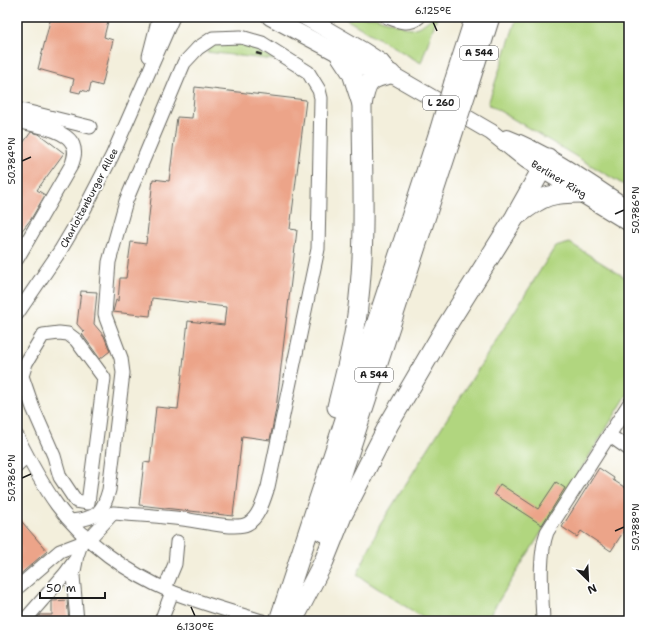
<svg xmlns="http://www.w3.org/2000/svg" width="646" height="638" font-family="'Shantell Sans',sans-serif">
  <rect width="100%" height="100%" fill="#fff"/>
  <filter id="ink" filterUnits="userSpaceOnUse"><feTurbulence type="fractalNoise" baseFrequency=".025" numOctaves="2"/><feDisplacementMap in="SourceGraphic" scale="8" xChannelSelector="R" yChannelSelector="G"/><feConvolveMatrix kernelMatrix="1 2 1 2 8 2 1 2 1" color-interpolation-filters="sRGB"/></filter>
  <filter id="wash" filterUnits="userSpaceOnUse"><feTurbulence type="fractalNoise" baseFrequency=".012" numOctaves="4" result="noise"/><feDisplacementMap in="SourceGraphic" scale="16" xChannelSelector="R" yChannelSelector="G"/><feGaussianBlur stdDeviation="0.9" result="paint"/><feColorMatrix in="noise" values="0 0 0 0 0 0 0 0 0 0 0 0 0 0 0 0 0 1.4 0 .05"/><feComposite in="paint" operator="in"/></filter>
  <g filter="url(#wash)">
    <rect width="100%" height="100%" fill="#f3efdc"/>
    <g fill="#b1d67f" stroke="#66794e">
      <polygon points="342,17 375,17 411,29 421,26 433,17 437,17 421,63"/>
      <polygon points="517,17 629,17 629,188 488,104"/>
      <path d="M225 43 247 45 274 59V60L207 52C210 44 217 44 225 43Z"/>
      <polygon points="570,243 629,280 629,392 486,621 428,621 357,575 380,525 555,247"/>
    </g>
    <g id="blocks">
      <g fill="#eca489">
        <polygon points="51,17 109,17 104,37 113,40 102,86 91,83 89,92 81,90 80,93 71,91 74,79 38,69"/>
        <polygon points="195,87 306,100 290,229 297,230 276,409 270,440 242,436 233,516 139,505 144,462 150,463 156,407 178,409 188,321 224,325 226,307 152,298 150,316 113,312 116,300 118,301 120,278 126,278 131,242 146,244 153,179 169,181 177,117 192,118"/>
        <polygon points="31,132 39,134 64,153 37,190 45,195 31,219 17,237 17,143 21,146"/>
        <polygon points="81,291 97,292 94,324 104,336 110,351 100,359 82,334 84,332 77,324"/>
        <polygon points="599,468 614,478 613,480 629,490 629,523 611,551 581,531 577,537 562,527"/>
        <polygon points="556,482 565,488 542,525 494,494 500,484 538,509"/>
        <polygon points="17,516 47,551 17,577"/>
        <polygon points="67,600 69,621 36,621 36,619 40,615 52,615 52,601"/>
      </g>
    </g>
  </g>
  <g filter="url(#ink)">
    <use href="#blocks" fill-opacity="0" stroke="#67665f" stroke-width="1"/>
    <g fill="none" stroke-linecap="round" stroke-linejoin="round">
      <defs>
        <g id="minor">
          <path d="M387 17C399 21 409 26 419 17"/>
          <polyline points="149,56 159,17"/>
          <polyline points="17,109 90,127"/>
          <path d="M17 121C32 125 67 129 73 145 76 152 74 158 72 164L17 259"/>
          <polyline points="17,314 60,251 82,214 112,156 173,17"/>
          <polygon points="59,333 68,334 76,340 104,378 88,503 76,501 60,477 54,456 33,408 22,376 26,363 43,335"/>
          <polyline points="609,435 629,449"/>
          <path d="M17 436C29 460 41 483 57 505 84 542 129 574 172 592 201 603 232 612 262 621"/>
          <polyline points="17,466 27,457"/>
          <path d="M71 521C96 519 103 513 109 490L123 373 121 358 106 318"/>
          <path d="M89 539 113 513C136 515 160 516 183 519 198 521 235 530 247 524 259 518 264 499 268 487L318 249 321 98 319 90 308 72 262 43 241 37 213 38 198 48 184 63 126 201 109 262 105 314"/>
          <polyline points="76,561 73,576 77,621"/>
          <polyline points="17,588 60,551 81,543"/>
          <polyline points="165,588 175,564 177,542"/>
          <polyline points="24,621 65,574 76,559 84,535"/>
          <polyline points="161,621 172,592"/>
          <path d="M543 621C542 593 538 557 547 532L629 404"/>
        </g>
        <g id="major">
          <polyline points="270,17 373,72 391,74"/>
          <polyline points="305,17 364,51 381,62 391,74 491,132 526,160 629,223"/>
          <path d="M507 138C551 155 590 184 629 209"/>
        </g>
        <g id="highway">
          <polyline points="340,55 352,73 362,104"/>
          <polyline points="454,82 475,17"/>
          <polyline points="467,90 490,17"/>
          <path d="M519 214C544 195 551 193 582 193"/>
          <path d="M337 407C346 371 356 334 359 297 366 233 362 168 362 105 366 83 368 78 391 74"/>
          <polyline points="323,532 451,139"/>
          <polyline points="298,611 324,561 342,516 389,424 444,330 515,217 548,158"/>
          <polyline points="279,621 439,132"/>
        </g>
      </defs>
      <use href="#minor" stroke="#67665f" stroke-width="15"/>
      <use href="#major" stroke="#67665f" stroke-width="18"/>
      <use href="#highway" stroke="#67665f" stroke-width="21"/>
      <use href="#minor" stroke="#fff" stroke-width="13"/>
      <use href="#major" stroke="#fff" stroke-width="16"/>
      <use href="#highway" stroke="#fff" stroke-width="19"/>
      <polyline stroke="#1c1c1c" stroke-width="2.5" stroke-dasharray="6 3" stroke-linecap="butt" points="256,53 263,55"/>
      <defs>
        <g id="highway-bridge">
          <polyline points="439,132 454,82"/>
          <polyline points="451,139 467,90"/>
        </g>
      </defs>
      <use href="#highway-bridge" stroke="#67665f" stroke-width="21" stroke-linecap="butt"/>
      <use href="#highway-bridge" stroke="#fff" stroke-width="19"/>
    </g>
  </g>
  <path fill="none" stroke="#1c1c1c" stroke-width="1.5" d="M433 22 437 31M22 161 31 157M615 214 624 210M22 478 31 474M615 531 624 527M191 607 195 616"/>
  <g text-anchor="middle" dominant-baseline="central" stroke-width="3.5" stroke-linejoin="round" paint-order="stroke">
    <g fill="#fff" stroke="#606060" stroke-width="1">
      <rect x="460" y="46" width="38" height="14" rx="3"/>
      <rect x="423" y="96" width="36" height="14" rx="3"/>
      <rect x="355" y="368" width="38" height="14" rx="3"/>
    </g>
    <g font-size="9" font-weight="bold" fill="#1c1c1c">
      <text x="479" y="53">A 544</text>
      <text x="441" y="103">L 260</text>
      <text x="374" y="375">A 544</text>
    </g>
    <g font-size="10" fill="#1c1c1c" stroke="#fff">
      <text transform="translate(559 179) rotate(31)">Berliner Ring</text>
      <text transform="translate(89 198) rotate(-62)">Charlottenburger Allee</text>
    </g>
  </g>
  <rect width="646" height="638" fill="none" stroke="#fff" stroke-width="44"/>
  <g transform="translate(588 580) rotate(156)" stroke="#ffffff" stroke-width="3" paint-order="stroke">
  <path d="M0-3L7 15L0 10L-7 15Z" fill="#1c1c1c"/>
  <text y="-6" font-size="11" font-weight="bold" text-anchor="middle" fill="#1c1c1c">N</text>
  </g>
  <path d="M40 592v6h65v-6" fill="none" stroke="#1c1c1c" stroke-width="2"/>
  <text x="46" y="592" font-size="12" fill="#1c1c1c" stroke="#ffffff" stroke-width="3" paint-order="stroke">50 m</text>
  <rect x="22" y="22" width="602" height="594" fill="none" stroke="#1c1c1c" stroke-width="1.5"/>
  <g font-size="10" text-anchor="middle" fill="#1c1c1c">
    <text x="433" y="14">6.125°E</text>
    <text transform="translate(11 161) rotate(-90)" y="4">50.784°N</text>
    <text transform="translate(635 210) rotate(-90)" y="4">50.786°N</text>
    <text transform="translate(11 478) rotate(-90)" y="4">50.786°N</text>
    <text transform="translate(635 527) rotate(-90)" y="4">50.788°N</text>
    <text x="195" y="630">6.130°E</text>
  </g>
</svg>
